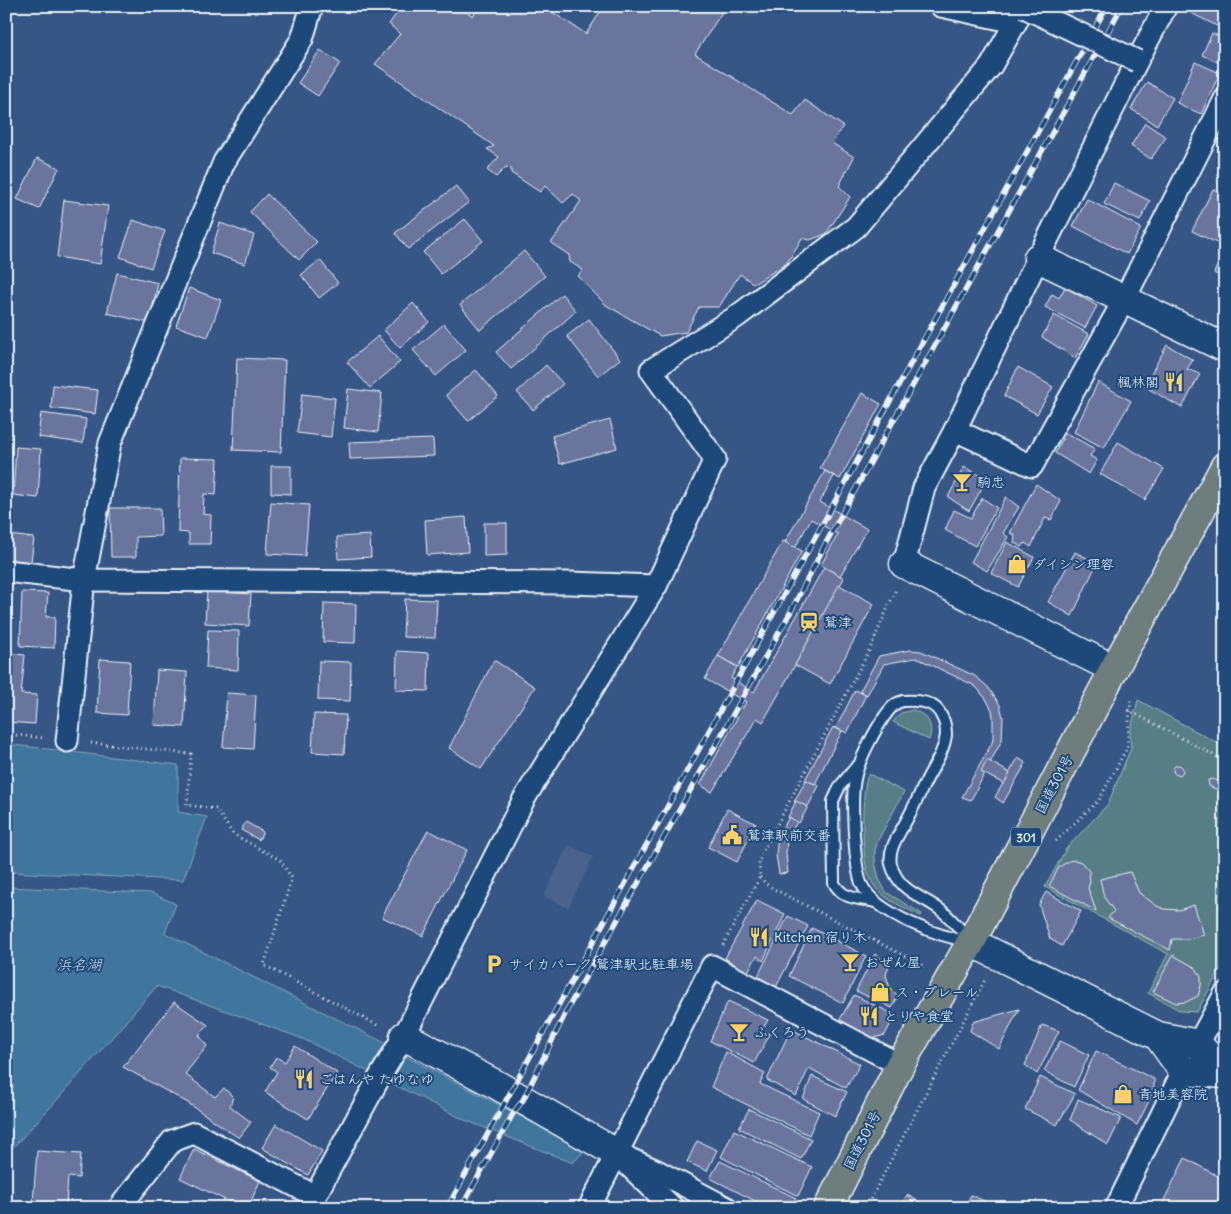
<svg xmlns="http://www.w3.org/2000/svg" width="1231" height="1214" font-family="Delius,'Klee One',sans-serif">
  <rect width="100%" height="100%" fill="#365785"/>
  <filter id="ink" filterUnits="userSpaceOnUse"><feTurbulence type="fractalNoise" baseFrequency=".02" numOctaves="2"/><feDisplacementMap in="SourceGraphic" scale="10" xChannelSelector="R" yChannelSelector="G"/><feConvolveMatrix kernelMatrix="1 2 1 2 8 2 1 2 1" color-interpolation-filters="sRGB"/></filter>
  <g filter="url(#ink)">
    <polygon fill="#49638e" points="568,845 593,857 568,908 544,896"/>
    <g fill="#577e84" stroke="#a0b8be">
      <polygon points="1138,700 1225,747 1225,960 1197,1012 1181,1011 1148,993 1168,954 1045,887 1066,849 1108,804 1131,748 1130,733"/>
      <path d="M913 710C928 715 934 725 929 740L893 722 901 713Z"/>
      <path d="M869 774 904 792 878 840 875 850V862L879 879 886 892 922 914 921 916C906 908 886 901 875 887 872 883 870 878 868 874 862 857 860 788 869 774Z"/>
    </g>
    <g fill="#40759d" stroke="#83a7c1">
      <polygon points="6,744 178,765 178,812 207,817 183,880 6,872"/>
      <polygon points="6,887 151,893 176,904 165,933 383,1042 407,1057 585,1150 573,1163 465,1120 303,1039 157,986 57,1100 6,1155"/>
    </g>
    <g fill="#6b759e" stroke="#e8f1f8">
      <polygon points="402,6 458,6 473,16 479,6 543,6 586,34 604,6 726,6 695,54 793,115 805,100 843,126 832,143 854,157 839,186 850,197 826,234 810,240 802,238 787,263 754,284 740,274 719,307 699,307 686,332 660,336 606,305 578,276 583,270 570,262 569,255 551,243 581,201 573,194 563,203 545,186 540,192 511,173 511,168 506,167 496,177 487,170 499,157 487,149 494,146 375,64 400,34 389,24"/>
      <polygon points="1189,6 1225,6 1225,30 1187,11"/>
      <polygon points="1212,33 1225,39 1224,65 1202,55"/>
      <polygon points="320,50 340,63 318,96 298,83"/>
      <polygon points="1195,62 1220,73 1201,114 1177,103"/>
      <polygon points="1147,82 1173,98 1157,125 1131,109"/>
      <polygon points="1145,123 1166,137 1151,159 1131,146"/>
      <polygon points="37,158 59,168 39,209 17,199"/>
      <polygon points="1114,183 1150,201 1140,221 1104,204"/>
      <polygon points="456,186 469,202 408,249 395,233"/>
      <polygon points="1213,189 1225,195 1225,247 1192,231"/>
      <polygon points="267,194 317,242 299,260 250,212"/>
      <polygon points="1087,199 1141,228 1127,254 1073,226"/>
      <polygon points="64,200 108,206 100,264 57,257"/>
      <polygon points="465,219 483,241 441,274 423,252"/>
      <polygon points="133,220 165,231 151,268 120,257"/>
      <polygon points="220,223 254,235 245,264 211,253"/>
      <polygon points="524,251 545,276 480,330 460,305"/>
      <polygon points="1223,252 1225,253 1225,279 1214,273"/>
      <polygon points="320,260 338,283 319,298 301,275"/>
      <polygon points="117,273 158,283 149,323 107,313"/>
      <polygon points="1065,287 1097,306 1085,328 1045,307 1052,294 1059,298"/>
      <polygon points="189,288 221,300 208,337 176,326"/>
      <polygon points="562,294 576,311 511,369 496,352"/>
      <polygon points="413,303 429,322 400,348 384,330"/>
      <polygon points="1054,315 1089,334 1075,358 1042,337"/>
      <polygon points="589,319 620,359 598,376 567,336"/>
      <polygon points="444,324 466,350 436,376 413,350"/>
      <polygon points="378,336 400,362 370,388 347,362"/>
      <polygon points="1167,345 1193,360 1187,369 1200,374 1182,408 1144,386"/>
      <polygon points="237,358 285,360 281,452 233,450"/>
      <polygon points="546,365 563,384 533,410 517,392"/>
      <polygon points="1018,367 1053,387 1037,414 1004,396"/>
      <polygon points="476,370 498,396 468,421 446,395"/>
      <polygon points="1098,382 1131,401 1104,448 1074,432"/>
      <polygon points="53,385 98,390 95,414 51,408"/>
      <polygon points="348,389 382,393 378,432 344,428"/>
      <polygon points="862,393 881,404 840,479 820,468"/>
      <polygon points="302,394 335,398 331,437 297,433"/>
      <polygon points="41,413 86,419 83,443 38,437"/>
      <polygon points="610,420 617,448 560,464 552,436"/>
      <polygon points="1066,433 1095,449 1090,456 1097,460 1089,474 1055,453"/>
      <polygon points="433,439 434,456 350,459 349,442"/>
      <polygon points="1118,442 1164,469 1145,500 1100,474"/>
      <polygon points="16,447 41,449 38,498 13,495"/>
      <polygon points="180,458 218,459 216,495 204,494 203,514 211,515 210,544 189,544 189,533 178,532"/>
      <polygon points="271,466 291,466 291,494 271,493"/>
      <polygon points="964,467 987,479 969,511 948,497"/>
      <polygon points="825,471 834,476 820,502 867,529 840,576 821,565 838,534 811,519 795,548 785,542"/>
      <polygon points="1036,484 1061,501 1051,520 1045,518 1031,547 1025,543 1022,547 1014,543 1015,535 1010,533"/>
      <polygon points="1006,497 1019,507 1003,533 1008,537 987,571 971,562"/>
      <polygon points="982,498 997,508 975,546 945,530 954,510 971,518"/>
      <polygon points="271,502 309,505 305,556 267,554"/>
      <polygon points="110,508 160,508 161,536 136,537 136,557 111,557"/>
      <polygon points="466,517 468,552 427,555 425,520"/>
      <polygon points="484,523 507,523 507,555 484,556"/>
      <polygon points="9,535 34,538 31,562 6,559"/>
      <polygon points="370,535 371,557 338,559 337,537"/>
      <polygon points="783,541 802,551 738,667 718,656"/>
      <polygon points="1007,542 1034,557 1018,587 991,573"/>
      <polygon points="1075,552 1097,563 1072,616 1048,602"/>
      <polygon points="824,567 844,578 763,722 757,718 712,792 700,785 746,702 705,679 718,656 737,667 731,678 754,692"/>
      <polygon points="839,585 874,604 830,684 795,665"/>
      <polygon points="207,591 251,594 249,626 205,623"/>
      <polygon points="22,592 48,593 46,617 55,617 54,648 20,646"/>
      <polygon points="405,599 437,600 435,638 403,637"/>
      <polygon points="324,603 356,604 355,643 323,642"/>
      <polygon points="208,630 239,631 238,670 206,668"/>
      <polygon points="910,650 921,651 975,676 988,687 1000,705 1003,717 1002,740 971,800 962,797 992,743 993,738 993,717 992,710 986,699 977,688 973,685 919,659 915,658 884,664 867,695 860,691 879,656"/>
      <polygon points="397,651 429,653 428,691 396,690"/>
      <polygon points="6,653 25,655 21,694 37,695 35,724 6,722"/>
      <polygon points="100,659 130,661 127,715 97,713"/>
      <polygon points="494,660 535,687 481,769 449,748"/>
      <polygon points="319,661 351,662 350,701 318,700"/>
      <polygon points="157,670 187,672 184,727 154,725"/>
      <polygon points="855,690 866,695 847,733 836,728"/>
      <polygon points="227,693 256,695 253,749 223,747"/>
      <polygon points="314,714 346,715 344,754 312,752"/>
      <polygon points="833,727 842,731 815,784 805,780"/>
      <polygon points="1018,758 1026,763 1003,803 995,797"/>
      <polygon points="987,760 1010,773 1004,784 981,772"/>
      <circle cx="1178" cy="770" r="5"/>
      <polygon points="1212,779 1222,783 1223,787 1221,790 1218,790 1209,786 1208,780"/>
      <polygon points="806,780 819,786 807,808 794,802"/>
      <polygon points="796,801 808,807 799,823 788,817"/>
      <polygon points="727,809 756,824 737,862 708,847"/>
      <polygon points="789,817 797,822 787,839 786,854 788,873 779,874 776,854 778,837"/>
      <polygon points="246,822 263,832 259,840 241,830"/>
      <polygon points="428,830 467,850 423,936 382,917"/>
      <polygon points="1075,860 1081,862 1089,871 1090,882 1088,888 1096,911 1049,886 1059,867 1069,861"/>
      <polygon points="1130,872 1139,893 1157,906 1164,909 1179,910 1194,905 1204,935 1189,939 1172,939 1170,950 1108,918 1114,911 1104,897 1100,879"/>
      <polygon points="1046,892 1081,911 1062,946 1050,939 1039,905"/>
      <polygon points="757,900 785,914 763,961 757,956 747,973 725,958"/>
      <polygon points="788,916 808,926 775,989 758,976"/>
      <polygon points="812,928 866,956 843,1003 789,976"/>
      <polygon points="875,954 889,965 886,975 890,988 898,996 892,1008 856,991"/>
      <polygon points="1173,955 1196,968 1201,977 1201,986 1198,996 1186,1002 1176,1003 1153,992"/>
      <polygon points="854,995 895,1015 885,1035 874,1038 839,1021"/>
      <polygon points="728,1001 768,1020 762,1030 770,1034 754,1063 710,1041"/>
      <polygon points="174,1002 208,1025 199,1035 207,1046 185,1074 215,1097 224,1088 233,1097 230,1106 251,1122 239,1138 188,1103 123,1067"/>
      <polygon points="1019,1009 999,1049 970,1031 973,1022"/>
      <polygon points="1042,1025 1059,1031 1037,1074 1025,1065"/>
      <polygon points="791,1029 860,1064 846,1088 809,1068 796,1096 767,1080"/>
      <polygon points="1060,1041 1089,1055 1074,1087 1044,1071"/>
      <polygon points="295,1046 337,1073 308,1119 265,1092 277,1072 270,1067 276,1057 285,1062"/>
      <polygon points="1096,1051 1154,1079 1154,1091 1137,1125 1078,1090"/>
      <polygon points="726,1052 765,1073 760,1084 819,1112 809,1135 711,1087"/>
      <polygon points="812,1076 847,1092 835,1116 803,1099"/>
      <polygon points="1040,1077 1075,1094 1057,1125 1025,1109"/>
      <polygon points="1078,1099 1121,1118 1108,1145 1070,1120"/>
      <polygon points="749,1109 811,1139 801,1159 739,1128"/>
      <polygon points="276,1124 322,1151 308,1175 262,1148"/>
      <polygon points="734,1130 812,1167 798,1196 721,1157"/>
      <polygon points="697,1141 717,1150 707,1171 687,1162"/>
      <polygon points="194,1149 260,1181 248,1208 242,1208 180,1178"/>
      <polygon points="37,1151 81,1154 79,1178 68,1177 66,1206 33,1203"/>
      <polygon points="1185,1158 1225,1180 1225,1208 1160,1208"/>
      <polygon points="720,1161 796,1198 791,1208 769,1208 710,1178"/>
      <polygon points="907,1195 931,1208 900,1208"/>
      <polygon points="971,1195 993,1205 991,1208 964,1208"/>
      <polygon points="264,1201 278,1208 261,1208"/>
      <polygon points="212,1203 222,1208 210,1208"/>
    </g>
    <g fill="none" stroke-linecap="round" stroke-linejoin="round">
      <defs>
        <g id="lane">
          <path d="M903 701C918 700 936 701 942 717 945 722 946 729 946 735 944 751 935 764 928 777 920 793 913 809 904 825 898 836 888 850 891 864 899 893 922 895 942 911 953 920 962 931 971 942 940 937 876 914 862 885 854 869 851 798 855 779 858 761 880 719 893 706 896 703 899 702 903 701Z"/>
          <path d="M856 767 840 786 833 801 834 883C843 900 859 898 875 902"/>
        </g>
        <g id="street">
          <polyline points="941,6 1015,22"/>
          <polyline points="955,430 1032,466 1124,300 1225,99"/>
          <polyline points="904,564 924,488 955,430 1038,258 1137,61 1166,6"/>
          <polyline points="6,571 84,580 570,583 656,586"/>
          <polyline points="67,741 84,580 110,443 224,162 302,39 312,6"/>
          <polyline points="1198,1044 1225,994"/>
          <polyline points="616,1153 657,1171 727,1208"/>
          <polyline points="625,1162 673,1208"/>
          <polyline points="119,1208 172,1141 194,1133 315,1196 379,1078 404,1036 524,799 656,586 715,459 651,370 736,317 856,227 991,66 1025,6"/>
          <polyline points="589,1208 712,966 900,1065"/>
          <polyline points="1116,1208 1183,1071"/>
        </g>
        <g id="secondary">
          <polyline points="1038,258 1225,348"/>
          <polyline points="904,564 1114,669"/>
          <polyline points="971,942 1158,1036 1198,1044 1224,1074"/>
          <polyline points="404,1036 497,1085 616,1153"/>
          <polyline points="1158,1036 1183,1071 1225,1074"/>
        </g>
        <polyline id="highway" points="828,1208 900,1065 971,942 1114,669 1225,466"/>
      </defs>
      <use href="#lane" stroke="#e8f1f8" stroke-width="14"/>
      <use href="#street" stroke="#e8f1f8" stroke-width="25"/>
      <use href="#secondary" stroke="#e8f1f8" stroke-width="31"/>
      <use href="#highway" stroke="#e8f1f8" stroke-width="31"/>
      <g stroke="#e8f1f8" stroke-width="3" stroke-dasharray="1 4" stroke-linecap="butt">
        <polyline points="1128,710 1225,761"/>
        <polyline points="6,734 43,738"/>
        <polyline points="91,743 191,754 187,805 216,809 233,834 280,860 292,878 264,965 379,1026"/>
        <polyline points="1056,841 1099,800 1127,748 1131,698"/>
        <polyline points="760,877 766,884 774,889 926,967"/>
        <polyline points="723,945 760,877 759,862 762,853 870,649 896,589"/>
        <polyline points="866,1208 986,978"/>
      </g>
      <use href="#lane" stroke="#1f4a7a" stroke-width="10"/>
      <use href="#street" stroke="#1f4a7a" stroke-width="21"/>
      <use href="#secondary" stroke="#1f4a7a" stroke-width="28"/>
      <use href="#highway" stroke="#6d7e7c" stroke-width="28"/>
      <defs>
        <g id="rail">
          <polyline points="447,1208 1107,6"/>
          <polyline points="461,1208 514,1112 523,1100 568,1008 790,613 827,541 1122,6"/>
        </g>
      </defs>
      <use href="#rail" stroke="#e8f1f8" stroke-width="5.5"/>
      <use href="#rail" stroke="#1f4a7a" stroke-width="4" stroke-dasharray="11" stroke-linecap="butt"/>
      <defs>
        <polyline id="street-bridge" points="1024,7 1137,61"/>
      </defs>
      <use href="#street-bridge" stroke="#e8f1f8" stroke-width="25" stroke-linecap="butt"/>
      <use href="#street-bridge" stroke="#1f4a7a" stroke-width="21"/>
    </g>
  </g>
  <defs>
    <symbol id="restaurant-bare" viewBox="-9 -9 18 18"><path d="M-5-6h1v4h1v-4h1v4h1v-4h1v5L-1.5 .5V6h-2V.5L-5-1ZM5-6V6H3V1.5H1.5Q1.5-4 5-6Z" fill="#ffd166" stroke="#1f4a7a" stroke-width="2.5" paint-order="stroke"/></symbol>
    <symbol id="bar-bare" viewBox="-9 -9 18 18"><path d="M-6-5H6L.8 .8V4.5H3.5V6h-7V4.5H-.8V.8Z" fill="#ffd166" stroke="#1f4a7a" stroke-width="2.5" paint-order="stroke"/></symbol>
    <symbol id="shop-bare" viewBox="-9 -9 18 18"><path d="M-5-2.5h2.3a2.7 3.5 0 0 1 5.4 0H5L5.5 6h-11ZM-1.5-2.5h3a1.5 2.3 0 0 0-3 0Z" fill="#ffd166" stroke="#1f4a7a" stroke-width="2.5" paint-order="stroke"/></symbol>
    <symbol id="station-bare" viewBox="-9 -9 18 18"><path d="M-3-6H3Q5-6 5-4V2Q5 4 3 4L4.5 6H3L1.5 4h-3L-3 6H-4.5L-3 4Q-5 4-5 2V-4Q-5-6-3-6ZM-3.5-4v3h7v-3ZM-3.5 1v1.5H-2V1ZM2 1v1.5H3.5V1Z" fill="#ffd166" stroke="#1f4a7a" stroke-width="2.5" paint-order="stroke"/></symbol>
    <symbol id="civic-bare" viewBox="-9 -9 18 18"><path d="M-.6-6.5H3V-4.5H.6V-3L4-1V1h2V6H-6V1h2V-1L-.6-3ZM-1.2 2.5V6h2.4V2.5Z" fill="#ffd166" stroke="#1f4a7a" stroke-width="2.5" paint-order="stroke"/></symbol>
    <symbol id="parking-bare" viewBox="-9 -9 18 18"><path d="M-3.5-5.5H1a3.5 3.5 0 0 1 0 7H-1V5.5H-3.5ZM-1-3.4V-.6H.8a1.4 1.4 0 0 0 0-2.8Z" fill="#ffd166" stroke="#1f4a7a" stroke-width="2.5" paint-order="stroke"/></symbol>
  </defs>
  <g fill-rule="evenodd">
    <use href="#restaurant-bare" x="1160" y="368" width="28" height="28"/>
    <use href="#bar-bare" x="948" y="468" width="28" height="28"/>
    <use href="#shop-bare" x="1003" y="550" width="28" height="28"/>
    <use href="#station-bare" x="795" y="608" width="28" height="28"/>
    <use href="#civic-bare" x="718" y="821" width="28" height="28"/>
    <use href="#restaurant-bare" x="745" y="923" width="28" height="28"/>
    <use href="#bar-bare" x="836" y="948" width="28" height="28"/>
    <use href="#parking-bare" x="480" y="950" width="28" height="28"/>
    <use href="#shop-bare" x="866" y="978" width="28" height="28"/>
    <use href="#restaurant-bare" x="855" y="1002" width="28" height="28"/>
    <use href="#bar-bare" x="725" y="1018" width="28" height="28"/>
    <use href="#restaurant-bare" x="290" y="1065" width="28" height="28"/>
    <use href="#shop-bare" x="1109" y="1080" width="28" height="28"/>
  </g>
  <g text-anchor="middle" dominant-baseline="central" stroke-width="4" stroke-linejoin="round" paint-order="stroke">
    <rect fill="#1f4a7a" stroke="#acbfd2" stroke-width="1" x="1011" y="827.5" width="30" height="19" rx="4"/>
    <g font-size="12" font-weight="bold" fill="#e8f1f8">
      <text x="1026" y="837">301</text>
    </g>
    <g font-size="14" fill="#e8f1f8" stroke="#1f4a7a" text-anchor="start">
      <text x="1159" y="382" text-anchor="end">楓林閣</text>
      <text x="977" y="482">駒忠</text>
      <text x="1032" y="564">ダイシン理容</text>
      <text x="824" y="622">鷲津</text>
      <text x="747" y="835">鷲津駅前交番</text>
      <text x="774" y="937">Kitchen 宿り木</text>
      <text x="865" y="962">おぜん屋</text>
      <text x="509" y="964">サイカパーク 鷲津駅北駐車場</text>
      <text x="895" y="992">ス・プレール</text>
      <text x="884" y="1016">とりや食堂</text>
      <text x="754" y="1032">ふくろう</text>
      <text x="319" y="1079">ごはんや たゆなゆ</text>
      <text x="1138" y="1094">青地美容院</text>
    </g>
    <g font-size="14" fill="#e8f1f8" stroke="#1f4a7a">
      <text transform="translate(1054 784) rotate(-62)">国道301号</text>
      <text transform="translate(862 1140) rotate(-63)">国道301号</text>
    </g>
    <g font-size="15" font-style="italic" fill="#cfdeea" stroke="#1f4a7a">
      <text x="79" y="964">浜名湖</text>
    </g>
  </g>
  <rect width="1231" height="1214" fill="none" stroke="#1f4a7a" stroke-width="25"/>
  <rect x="12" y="12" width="1206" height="1189" fill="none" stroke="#e8f1f8" stroke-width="2" filter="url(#ink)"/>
</svg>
